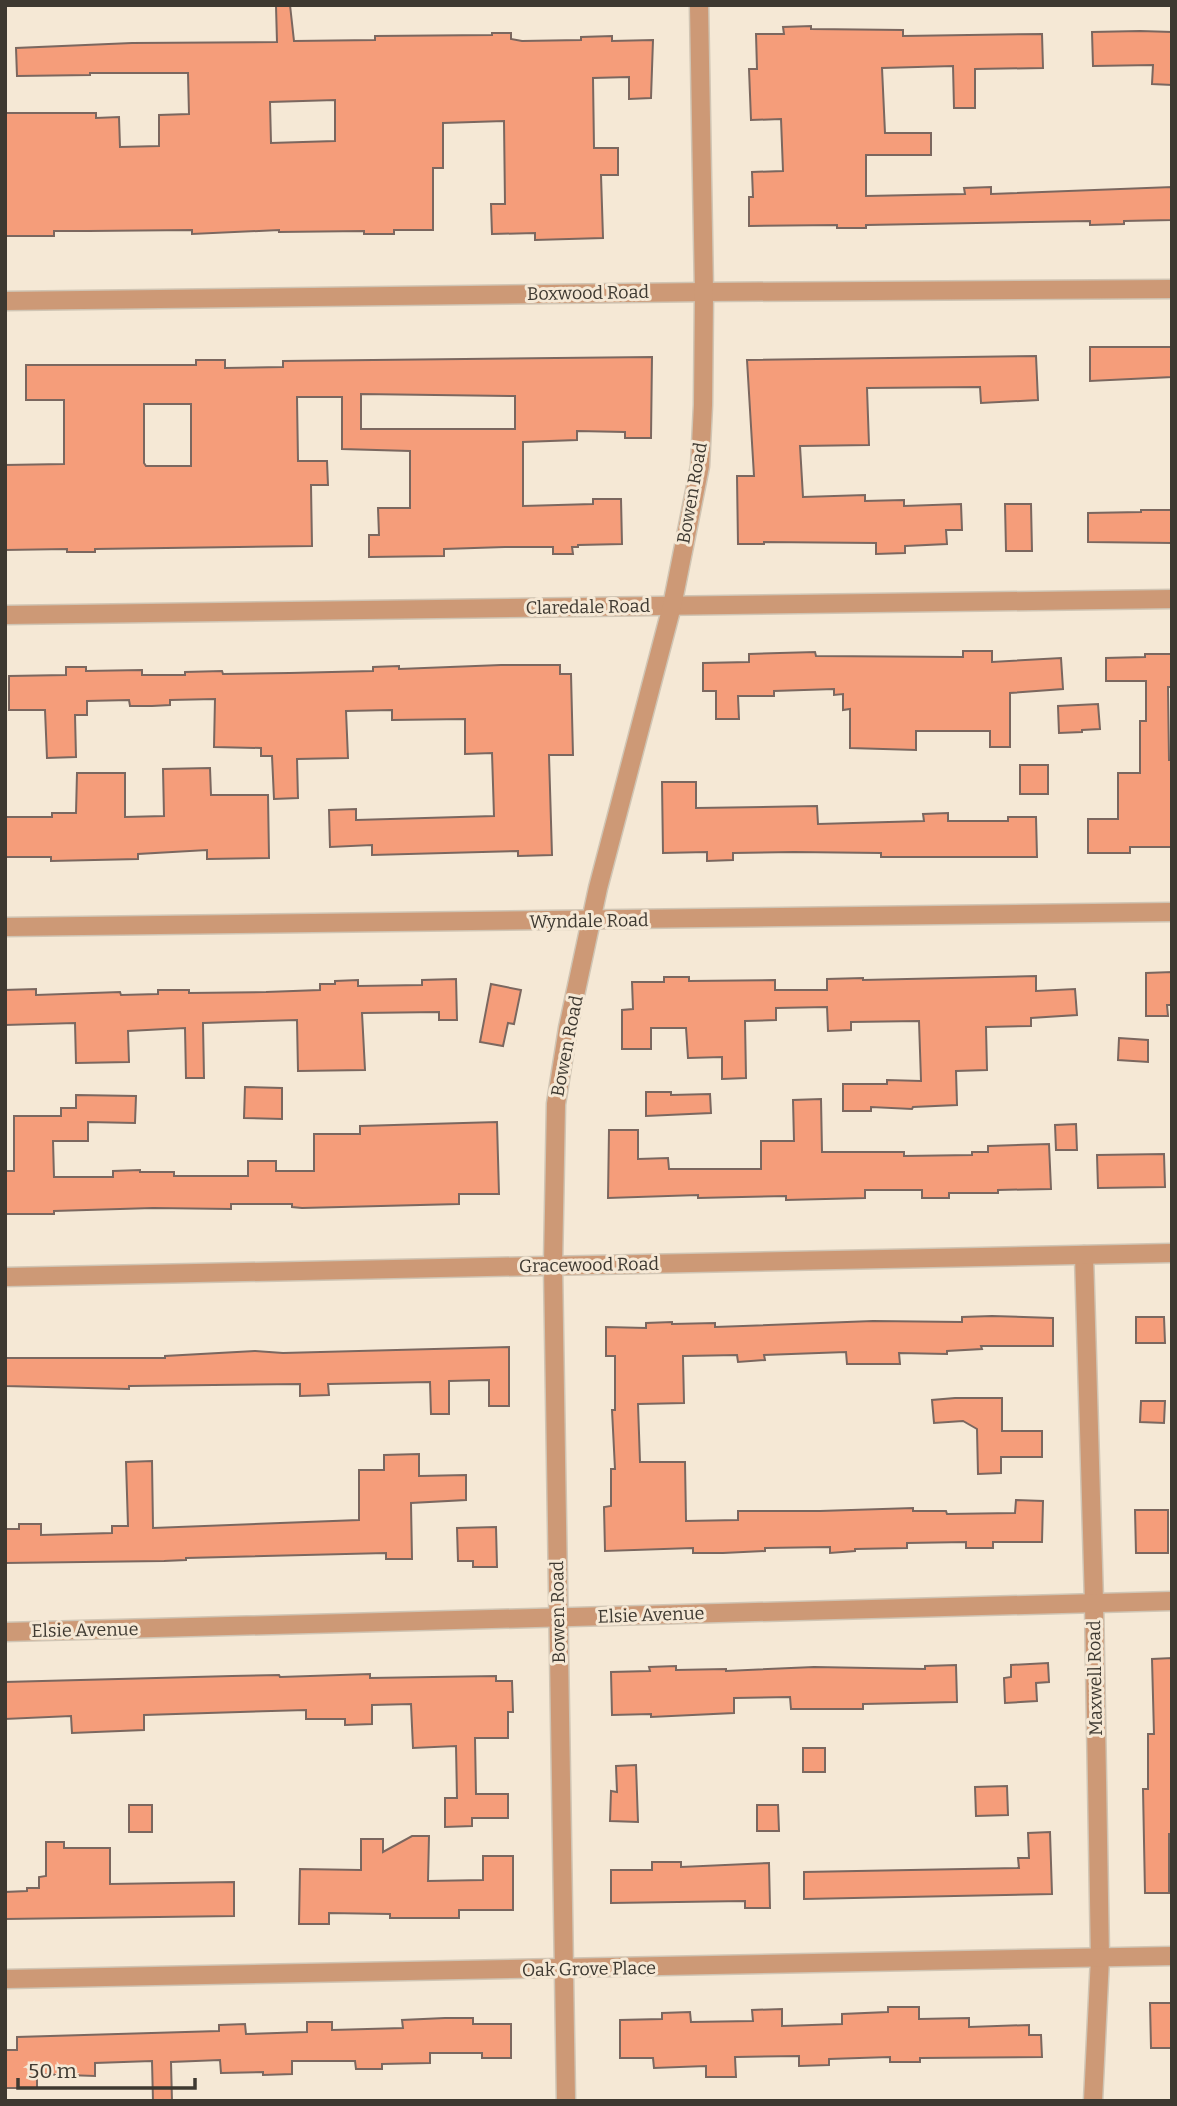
<svg xmlns="http://www.w3.org/2000/svg" width="1177" height="2106" font-family="Bitter,serif">
  <rect width="100%" height="100%" fill="#f5e8d5"/>
  <g fill="#f59d7a" stroke="#7b675f" stroke-width="2" fill-rule="evenodd">
    <path d="M290 5 294 41 375 40V36L492 35V33H511V39L522 41 581 40V37L612 36V41L653 40 651 98 629 99V77L593 78 594 148H618V175H601L603 238 535 240V233L492 234 491 204H505L504 121 443 123V168H433V230H394V234H364V231L279 232V230L192 234V230L88 231H54V236H5V113H96V118L119 117 120 147 159 146V115L189 114 188 73H90V75L17 76 16 48 132 43 277 42 276 6ZM335 100V141L271 143 270 102Z"/>
    <polygon points="811,26 811,29 903,30 903,36 1042,34 1043,68 975,69 975,108 954,108 953,66 882,68 885,133 931,133 931,155 866,155 866,196 965,194 964,188 991,187 991,194 1172,187 1172,220 1124,221 1124,224 1090,225 1090,221 866,225 866,228 837,228 837,225 749,226 749,197 753,197 752,172 783,171 781,119 751,120 749,69 757,69 756,34 784,34 783,27"/>
    <polygon points="1140,31 1172,32 1172,85 1152,84 1153,65 1093,66 1092,32"/>
    <polygon points="1090,347 1172,347 1172,377 1090,381"/>
    <polygon points="1036,356 1038,400 981,403 980,387 867,388 869,445 800,446 803,497 865,495 865,501 904,500 904,506 961,504 962,530 946,530 947,544 905,546 905,553 876,554 876,543 764,542 764,544 738,544 737,476 754,476 747,360"/>
    <path d="M652 357 651 438H625V432L577 431V440L523 442V506L593 504V499H621L622 544 578 545V547H572L573 554H553V547H505L444 549V556L369 557V535H379L378 508H410V451L342 449V397H297L298 461H327L328 485H311L312 546 95 549V552H67V549L5 550V465L64 464V400H26V365H196V360H225V368L283 367V361ZM361 394 515 396V429H361ZM144 404H191V466H146L144 463Z"/>
    <polygon points="1005,504 1031,504 1032,551 1006,551"/>
    <polygon points="1141,510 1172,510 1172,543 1088,542 1088,513 1141,512"/>
    <polygon points="963,651 992,651 992,662 1061,658 1063,689 1010,693 1010,747 990,747 990,731 916,731 916,750 850,748 850,709 843,710 843,694 834,695 834,689 774,691 774,696 738,696 739,719 716,719 716,691 703,691 703,663 749,662 749,654 815,652 816,656 963,657"/>
    <polygon points="1145,654 1172,654 1172,687 1168,687 1169,760 1172,760 1172,847 1130,847 1130,853 1088,853 1088,819 1118,819 1118,773 1140,773 1140,721 1146,721 1146,681 1106,681 1106,658 1145,657"/>
    <polygon points="501,665 560,665 560,674 571,674 573,755 549,755 552,855 518,856 518,851 372,855 372,845 330,847 329,810 356,809 356,820 494,816 492,753 465,754 465,719 392,720 392,710 346,711 348,758 297,759 298,798 274,799 272,756 261,756 261,748 214,747 215,699 170,700 170,705 152,706 130,706 129,700 87,701 87,715 75,715 76,757 47,758 45,710 9,710 9,676 66,675 66,667 86,667 86,671 142,670 142,675 185,675 185,672 222,671 223,674 290,673 373,671 373,667 399,666 399,669"/>
    <polygon points="1098,704 1100,729 1082,730 1082,732 1059,733 1058,706"/>
    <rect x="1020" y="765" width="28" height="29"/>
    <polygon points="210,768 211,795 268,795 269,858 207,859 207,850 138,854 138,859 51,861 51,857 5,857 5,817 52,817 52,813 76,813 77,773 125,773 125,817 164,816 163,769"/>
    <polygon points="662,782 696,782 696,808 817,806 818,824 924,821 923,814 948,813 948,821 1008,821 1008,817 1036,817 1037,857 881,857 881,853 794,852 733,853 733,860 707,861 707,852 663,853"/>
    <polygon points="1172,972 1172,1005 1167,1005 1168,1016 1146,1016 1146,973"/>
    <polygon points="1036,976 1036,991 1075,989 1077,1015 1031,1018 1031,1026 986,1027 987,1070 956,1071 957,1105 913,1107 912,1109 871,1107 871,1111 843,1111 843,1084 887,1084 887,1080 921,1081 919,1021 851,1022 851,1030 828,1031 827,1007 776,1008 776,1020 745,1021 746,1078 722,1079 722,1057 688,1058 686,1028 651,1028 651,1049 622,1049 622,1010 633,1009 632,982 664,982 664,977 689,977 689,981 775,980 775,990 827,990 827,979 863,978 863,980"/>
    <polygon points="456,979 457,1020 439,1020 439,1012 362,1013 365,1070 298,1071 297,1020 203,1023 204,1078 186,1078 185,1028 128,1031 129,1062 76,1063 75,1023 5,1025 5,990 36,989 36,995 120,992 121,995 158,994 158,990 189,990 189,993 266,992 320,990 320,984 335,984 335,981 358,980 358,986 422,985 422,980"/>
    <polygon points="491,984 521,990 514,1024 508,1023 503,1046 480,1042"/>
    <polygon points="1119,1038 1148,1040 1148,1062 1118,1060"/>
    <polygon points="245,1087 282,1088 282,1119 244,1118"/>
    <polygon points="646,1092 671,1092 671,1095 710,1094 711,1113 646,1116"/>
    <polygon points="76,1095 136,1096 135,1123 88,1122 88,1141 53,1141 54,1177 113,1177 113,1171 140,1170 140,1172 174,1172 174,1176 248,1176 248,1161 276,1161 276,1171 314,1171 314,1134 360,1134 360,1126 497,1122 499,1194 459,1194 459,1204 302,1208 292,1207 292,1204 231,1204 231,1209 153,1208 54,1211 54,1214 5,1214 5,1171 14,1171 14,1116 61,1116 61,1108 76,1108"/>
    <polygon points="821,1099 822,1152 904,1152 904,1156 972,1155 972,1152 988,1152 988,1146 1049,1144 1051,1189 998,1190 998,1193 949,1193 949,1198 922,1198 922,1190 865,1190 865,1198 786,1200 786,1196 698,1198 698,1195 608,1198 609,1130 638,1130 638,1159 668,1158 669,1169 761,1169 761,1141 794,1141 793,1100"/>
    <polygon points="1076,1124 1077,1150 1056,1150 1055,1125"/>
    <polygon points="1164,1154 1165,1187 1098,1188 1097,1155"/>
    <polygon points="992,1316 1053,1318 1053,1346 981,1346 982,1349 947,1351 947,1354 899,1353 900,1364 847,1364 846,1352 764,1355 765,1360 738,1362 737,1355 683,1356 684,1403 638,1404 640,1462 685,1462 686,1521 738,1520 738,1511 820,1511 913,1508 913,1511 946,1511 947,1514 1015,1513 1016,1500 1043,1501 1042,1542 993,1542 993,1548 966,1548 966,1542 907,1543 907,1548 855,1549 855,1551 830,1553 830,1547 765,1548 765,1551 723,1553 693,1553 693,1548 605,1551 604,1507 611,1506 611,1469 615,1469 612,1410 615,1410 615,1356 606,1356 606,1327 646,1328 646,1323 672,1322 672,1324 715,1323 715,1327 873,1321 962,1322 962,1317"/>
    <polygon points="1136,1317 1164,1317 1165,1343 1136,1343"/>
    <polygon points="509,1347 509,1406 489,1406 489,1380 449,1381 449,1414 431,1414 430,1382 328,1384 329,1395 300,1396 300,1384 129,1386 129,1389 5,1386 5,1358 165,1358 165,1356 255,1351 283,1353"/>
    <polygon points="955,1398 1002,1398 1002,1431 1042,1431 1042,1457 1001,1457 1001,1473 978,1474 977,1429 963,1421 934,1423 932,1400"/>
    <polygon points="1141,1401 1165,1401 1164,1423 1140,1422"/>
    <polygon points="419,1454 419,1476 466,1475 466,1500 411,1503 412,1559 386,1559 386,1553 186,1558 186,1560 164,1561 5,1563 5,1529 19,1529 19,1524 41,1524 41,1535 112,1533 112,1526 128,1526 126,1462 152,1461 153,1528 359,1520 359,1470 384,1470 384,1455"/>
    <polygon points="1135,1510 1168,1510 1168,1553 1136,1553"/>
    <polygon points="496,1527 497,1567 473,1567 473,1561 458,1561 457,1528"/>
    <polygon points="1172,1658 1172,1834 1169,1834 1169,1893 1145,1893 1143,1789 1148,1789 1148,1734 1154,1734 1152,1659"/>
    <polygon points="1048,1663 1049,1682 1036,1683 1037,1701 1005,1703 1004,1678 1011,1677 1011,1665"/>
    <polygon points="956,1665 957,1702 863,1704 863,1709 791,1709 790,1697 734,1698 734,1713 651,1717 651,1714 612,1715 611,1672 650,1671 649,1667 676,1666 676,1670 726,1669 726,1671 814,1667 925,1669 925,1666"/>
    <polygon points="370,1674 370,1678 496,1676 496,1681 512,1681 513,1712 508,1712 508,1738 475,1738 476,1794 508,1794 508,1818 472,1818 472,1826 445,1827 445,1798 457,1798 456,1746 413,1748 411,1704 372,1705 372,1724 345,1725 345,1719 306,1719 306,1710 144,1715 144,1730 72,1733 71,1716 5,1719 5,1682 232,1676 279,1675 280,1677"/>
    <rect x="803" y="1748" width="22" height="24"/>
    <polygon points="636,1765 638,1822 610,1821 611,1791 617,1792 616,1766"/>
    <polygon points="1007,1786 1008,1815 976,1816 975,1787"/>
    <rect x="129" y="1805" width="23" height="27"/>
    <polygon points="757,1805 778,1805 779,1831 757,1831"/>
    <polygon points="1050,1832 1052,1894 804,1899 804,1872 1019,1868 1018,1858 1029,1858 1028,1833"/>
    <polygon points="412,1836 429,1836 428,1881 483,1880 483,1856 513,1856 513,1910 459,1910 459,1918 390,1918 390,1914 329,1913 329,1924 299,1924 300,1869 361,1870 361,1839 383,1839 383,1852"/>
    <polygon points="46,1842 64,1842 64,1848 110,1848 110,1884 234,1882 234,1916 5,1919 5,1892 27,1891 27,1888 39,1888 39,1877 46,1876"/>
    <polygon points="652,1862 681,1862 681,1867 769,1863 770,1908 745,1908 745,1901 611,1903 611,1870 652,1870"/>
    <polygon points="1150,2003 1172,2003 1172,2048 1151,2048"/>
    <polygon points="888,2007 919,2007 919,2019 969,2018 969,2027 1029,2025 1029,2035 1041,2035 1042,2057 920,2058 920,2062 890,2062 890,2057 829,2059 829,2065 799,2066 799,2056 735,2057 736,2077 706,2077 706,2066 654,2068 653,2058 620,2058 620,2020 662,2019 662,2013 690,2012 691,2022 753,2021 752,2010 782,2009 782,2026 842,2024 842,2014 888,2012"/>
    <polygon points="445,2018 473,2018 473,2024 511,2024 511,2058 482,2058 482,2053 430,2053 430,2063 382,2064 382,2069 356,2069 355,2061 292,2061 292,2074 263,2075 263,2072 221,2073 220,2060 171,2062 172,2101 153,2101 152,2061 95,2063 95,2076 37,2074 37,2088 5,2088 5,2050 17,2050 17,2037 219,2031 219,2025 245,2024 246,2034 307,2032 307,2022 332,2022 332,2030 403,2028 402,2020"/>
  </g>
  <g fill="none" stroke-linecap="round" stroke-linejoin="round">
    <defs>
      <g id="street">
        <polyline points="5,301 704,292 1172,289"/>
        <polyline points="5,615 1172,599"/>
        <polyline points="5,927 1172,912"/>
        <polyline points="1084,1255 1094,1602 1100,1958 1093,2101"/>
        <polyline points="5,1277 1172,1253"/>
        <polyline points="5,1632 1172,1601"/>
        <polyline points="5,1979 1172,1956"/>
        <polyline points="566,2101 553,1265 556,1104 568,1028 598,888 672,606 700,466 703,405 704,292 699,5"/>
      </g>
    </defs>
    <use href="#street" stroke="#d0c5b4" stroke-width="21"/>
    <use href="#street" stroke="#cd9976" stroke-width="18"/>
  </g>
  <g text-anchor="middle" dominant-baseline="central" stroke-width="6" stroke-linejoin="round" paint-order="stroke">
    <g font-size="18" fill="#3e3931" stroke="#f5e8d5">
      <text transform="translate(588 293) rotate(-1)">Boxwood Road</text>
      <text transform="translate(692 493) rotate(-80)">Bowen Road</text>
      <text transform="translate(588 607) rotate(-1)">Claredale Road</text>
      <text transform="translate(589 921) rotate(-1)">Wyndale Road</text>
      <text transform="translate(567 1046) rotate(-79)">Bowen Road</text>
      <text transform="translate(589 1265) rotate(-1)">Gracewood Road</text>
      <text transform="translate(558 1612) rotate(-91)">Bowen Road</text>
      <text transform="translate(651 1615) rotate(-2)">Elsie Avenue</text>
      <text transform="translate(85 1630) rotate(-1)">Elsie Avenue</text>
      <text transform="translate(1095 1678) rotate(-91)">Maxwell Road</text>
      <text transform="translate(589 1969) rotate(-1)">Oak Grove Place</text>
    </g>
  </g>
  <rect width="1177" height="2106" fill="none" stroke="#3e3931" stroke-width="14"/>
  <path d="M18 2078v10h177v-10" fill="none" stroke="#3e3931" stroke-width="3.5"/>
  <text x="28" y="2078" font-size="21" fill="#3e3931" stroke="#f5e8d5" stroke-width="5" paint-order="stroke">50 m</text>
</svg>
